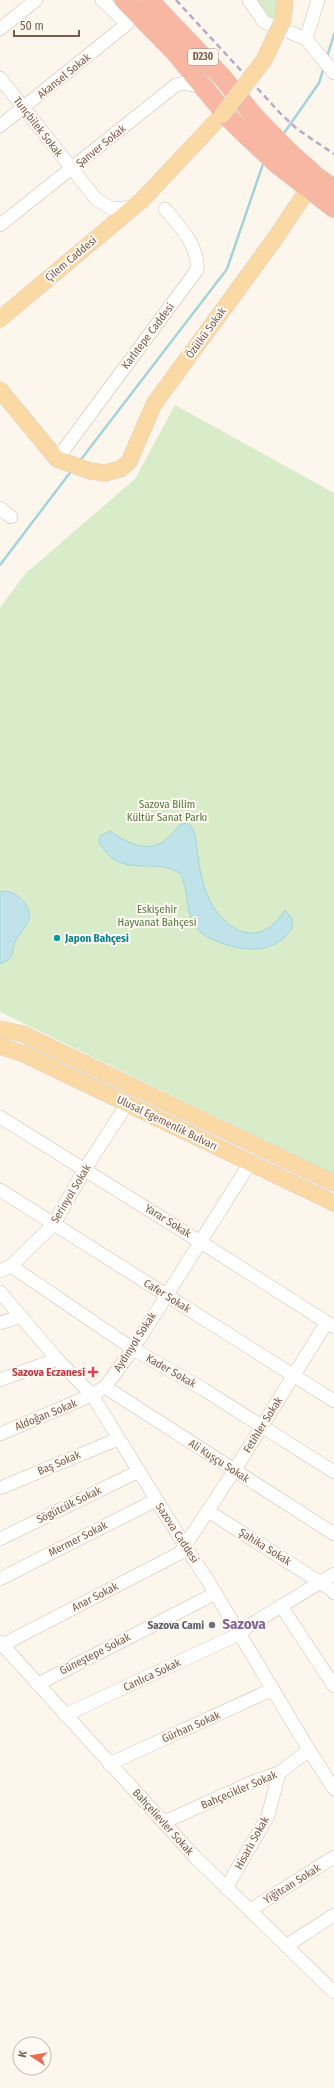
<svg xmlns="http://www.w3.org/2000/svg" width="334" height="2088" font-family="'Fira Sans Condensed',sans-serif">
  <rect width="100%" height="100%" fill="#fdf6ec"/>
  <g fill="#d8ecc9">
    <polygon points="256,0 277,0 277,12 274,20 266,18"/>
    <polygon points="175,405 334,493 334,1174 0,1012 0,608 25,574 135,479"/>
  </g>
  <g fill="#bfe3e8" stroke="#a5d3da">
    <path d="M186 823 191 826 195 834C198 853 199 876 207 894 215 916 242 945 268 928 275 924 280 917 285 910L292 919V928C275 954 248 952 221 943 211 939 201 935 195 926 185 911 189 890 180 873 151 856 121 881 99 842L100 836 110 831C129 844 151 856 170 836 176 830 177 825 186 823Z"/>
    <path d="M6 891C14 893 18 896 24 902 37 919 24 926 16 940 10 952 17 958 0 964V892Z"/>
  </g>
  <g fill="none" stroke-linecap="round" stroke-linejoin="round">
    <g stroke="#a5d3da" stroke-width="2.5">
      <polyline points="327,57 334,34"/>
      <polyline points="282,136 319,83 324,67"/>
      <polyline points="79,462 227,269 264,161"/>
      <polyline points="0,565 72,470"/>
    </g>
    <defs>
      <g id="minor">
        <polyline points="249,0 264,22 306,39 334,73"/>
        <polyline points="0,29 36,0"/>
        <polyline points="306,39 318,0"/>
        <polyline points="0,78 97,200 113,209 135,207"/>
        <polyline points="0,126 127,24 102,0"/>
        <polyline points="0,225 176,85 184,83 205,88"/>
        <path d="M57 459 197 270C200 248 179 225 165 209"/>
        <polyline points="0,508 11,517"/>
        <polyline points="0,1117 199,1241 334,1327"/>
        <polyline points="0,1190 334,1401"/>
        <polyline points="11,1266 133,1349 203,1389 334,1472"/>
        <polyline points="0,1271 11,1266 54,1224 85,1169 127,1104"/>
        <polyline points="0,1292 57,1359 92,1395 185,1546 208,1581 309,1750 334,1789"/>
        <polyline points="0,1323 21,1316"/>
        <polyline points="0,1380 57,1359"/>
        <polyline points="105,1387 334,1534"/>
        <polyline points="0,1434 92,1395 105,1387 133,1349 250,1163"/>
        <polyline points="0,1488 118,1439"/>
        <polyline points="208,1511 332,1590 334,1593"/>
        <polyline points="0,1539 139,1471"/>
        <polyline points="0,1579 156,1500"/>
        <polyline points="281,1606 334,1686"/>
        <polyline points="0,1642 196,1858 334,1992"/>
        <polyline points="2,1645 180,1553 234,1471 327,1322"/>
        <polyline points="38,1684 216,1593"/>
        <polyline points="65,1715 239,1634 247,1627 334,1574"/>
        <polyline points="109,1764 273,1689"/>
        <polyline points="164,1822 255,1781 279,1773 309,1750"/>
        <polyline points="226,1888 268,1816 279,1773"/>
        <polyline points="250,1910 334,1857"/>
        <polyline points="286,1946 334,1915"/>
      </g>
      <g id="major">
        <polyline points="0,319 142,200 222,115"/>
        <polyline points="0,390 57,459 90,471 105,473 120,469 129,462 154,404 274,240 315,179"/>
        <polyline points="0,1029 23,1034 334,1183"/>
        <polyline points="0,1046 24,1054 334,1203"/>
      </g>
      <g id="highway">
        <polyline points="124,0 175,52 227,116 245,134 277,164 334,208"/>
        <polyline points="149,0 223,78 254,116 288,151 317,177 334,189"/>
      </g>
    </defs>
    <use href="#minor" stroke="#d1beb0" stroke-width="14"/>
    <use href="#major" stroke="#dad1cd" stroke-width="17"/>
    <use href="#highway" stroke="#dad1cd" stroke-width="20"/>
    <use href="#minor" stroke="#fff" stroke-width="13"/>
    <use href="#major" stroke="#fbd9a5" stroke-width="16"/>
    <use href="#highway" stroke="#f7b7a3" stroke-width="19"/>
    <polyline stroke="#b9a8c9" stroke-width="2.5" stroke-dasharray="6 4" stroke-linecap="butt" points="176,0 281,114 297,129 334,154"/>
    <defs>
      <polyline id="major-bridge" points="222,115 264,60 283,20 285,1"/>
    </defs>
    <use href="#major-bridge" stroke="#dad1cd" stroke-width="17" stroke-linecap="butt"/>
    <use href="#major-bridge" stroke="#fbd9a5" stroke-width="16"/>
  </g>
  <circle fill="#0f9aa8" stroke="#fffaf3" stroke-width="1.5" cx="57" cy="938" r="4"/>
  <path fill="#e0444e" stroke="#fffaf3" stroke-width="1.5" d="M91 1366h4v4h4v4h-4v4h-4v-4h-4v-4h4z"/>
  <circle fill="#6b7280" stroke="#fffaf3" stroke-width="1.5" cx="212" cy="1625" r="4"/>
  <g text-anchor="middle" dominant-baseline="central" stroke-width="4" stroke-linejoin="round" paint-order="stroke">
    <rect fill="#fffaf3" stroke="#a28b7f" stroke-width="1" x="188" y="49" width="30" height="16" rx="3"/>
    <g font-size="10" font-weight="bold" fill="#7a5c4d">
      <text x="203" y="57">D230</text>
    </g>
    <g font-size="11" fill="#7a5c4d" stroke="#fffaf3">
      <text transform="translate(64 76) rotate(-39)">Akansel Sokak</text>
      <text transform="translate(38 127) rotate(52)">Tunçbilek Sokak</text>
      <text transform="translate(101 146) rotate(-39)">Şanver Sokak</text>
      <text transform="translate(71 259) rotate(-40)">Çilem Caddesi</text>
      <text transform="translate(206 333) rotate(-54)">Özülkü Sokak</text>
      <text transform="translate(148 336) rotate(-53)">Karlıtepe Caddesi</text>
      <text transform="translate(167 1123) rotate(26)">Ulusal Egemenlik Bulvarı</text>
      <text transform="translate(71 1194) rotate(-59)">Serinyol Sokak</text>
      <text transform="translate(168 1221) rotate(32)">Yarar Sokak</text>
      <text transform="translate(167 1296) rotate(32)">Cafer Sokak</text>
      <text transform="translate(135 1342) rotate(-57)">Aydınyol Sokak</text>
      <text transform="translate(171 1371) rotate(30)">Kader Sokak</text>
      <text transform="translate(46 1415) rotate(-22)">Aldoğan Sokak</text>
      <text transform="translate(263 1425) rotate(-58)">Fetihler Sokak</text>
      <text transform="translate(219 1461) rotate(33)">Ali Kuşçu Sokak</text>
      <text transform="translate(59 1463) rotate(-23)">Baş Sokak</text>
      <text transform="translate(69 1505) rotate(-26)">Sögütcük Sokak</text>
      <text transform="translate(177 1533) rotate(57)">Sazova Caddesi</text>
      <text transform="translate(78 1539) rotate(-27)">Mermer Sokak</text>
      <text transform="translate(265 1547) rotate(32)">Şahika Sokak</text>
      <text transform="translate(95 1597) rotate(-27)">Anar Sokak</text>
      <text transform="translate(95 1654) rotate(-27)">Güneştepe Sokak</text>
      <text transform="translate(152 1675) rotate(-25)">Canlıca Sokak</text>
      <text transform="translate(191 1727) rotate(-24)">Gürhan Sokak</text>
      <text transform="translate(239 1790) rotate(-23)">Bahçecikler Sokak</text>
      <text transform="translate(163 1822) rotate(48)">Bahçelievler Sokak</text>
      <text transform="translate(252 1843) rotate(-61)">Hisarlı Sokak</text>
      <text transform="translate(292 1884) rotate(-32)">Yiğitcan Sokak</text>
    </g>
    <g font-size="11" fill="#537a41" stroke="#fffaf3">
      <text x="167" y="804">Sazova Bilim<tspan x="167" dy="13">Kültür Sanat Parkı</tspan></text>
      <text x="157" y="909">Eskişehir<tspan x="157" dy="13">Hayvanat Bahçesi</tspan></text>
    </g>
    <g font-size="11" font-weight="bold" fill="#0d838f" stroke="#fffaf3" text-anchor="start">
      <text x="65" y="938">Japon Bahçesi</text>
    </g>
    <g font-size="11" font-weight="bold" fill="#be3a42" stroke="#fffaf3" text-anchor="end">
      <text x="85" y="1372">Sazova Eczanesi</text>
    </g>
    <g font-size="11" font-weight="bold" fill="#5b616d" stroke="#fffaf3" text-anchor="end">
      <text x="204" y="1625">Sazova Cami</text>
    </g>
    <g font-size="15" font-weight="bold" fill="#846695" stroke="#fffaf3">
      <text x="244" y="1624">Sazova</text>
    </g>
  </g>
  <g transform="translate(32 2056) rotate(282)"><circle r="19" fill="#fffaf3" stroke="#cabbb1"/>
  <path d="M0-3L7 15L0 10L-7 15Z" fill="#e76f51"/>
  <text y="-6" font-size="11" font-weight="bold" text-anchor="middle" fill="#7a5c4d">K</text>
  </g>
  <path d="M14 30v6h65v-6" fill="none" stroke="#7a5c4d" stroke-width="2"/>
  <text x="20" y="30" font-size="12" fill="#7a5c4d" stroke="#fffaf3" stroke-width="3" paint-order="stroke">50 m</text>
</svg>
